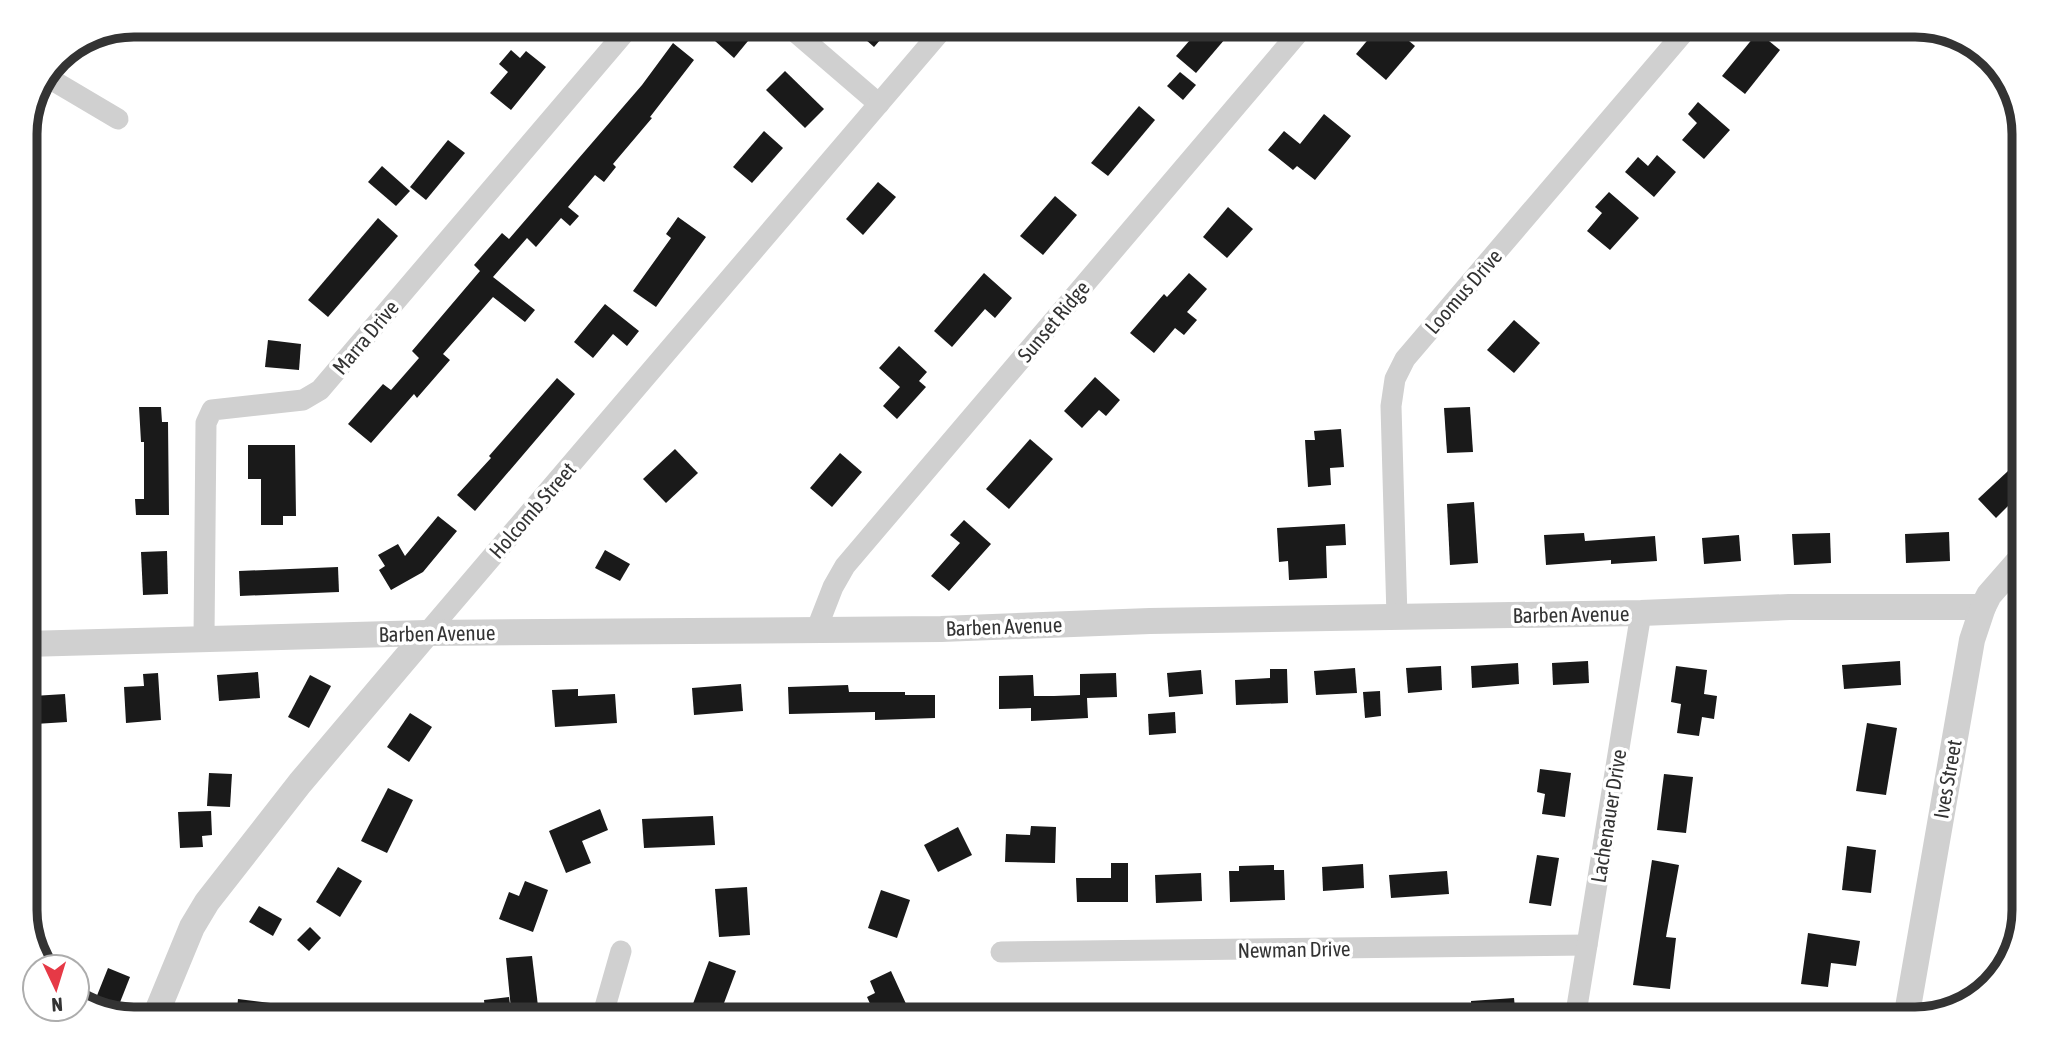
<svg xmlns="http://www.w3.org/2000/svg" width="2049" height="1044" font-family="'Asap Condensed',sans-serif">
  <rect width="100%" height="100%" fill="#fff"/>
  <g fill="#1a1a1a">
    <polygon points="696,24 729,24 748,41 734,58"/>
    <polygon points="848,24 894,24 874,47"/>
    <polygon points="1204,24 1222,24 1231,32 1196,73 1176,56"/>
    <polygon points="1381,24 1389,24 1415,46 1386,80 1356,54"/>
    <polygon points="1758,32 1780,50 1745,94 1722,76"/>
    <polygon points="673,43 694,60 650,117 652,118 613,164 616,167 604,182 595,175 568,207 579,216 570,226 561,218 536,247 527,238 493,277 535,310 525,322 493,297 443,354 450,360 417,398 414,394 371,443 348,424 383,384 391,390 419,358 412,351 480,271 474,265 502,233 509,239 642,85"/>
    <polygon points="511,50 520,58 526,51 546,67 511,110 490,93 508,72 499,64"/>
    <polygon points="785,71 824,109 805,128 766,90"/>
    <polygon points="1180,72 1196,85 1183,100 1167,86"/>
    <polygon points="1698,102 1730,130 1704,159 1682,140 1697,123 1688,114"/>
    <polygon points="1139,106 1155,120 1108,176 1091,163"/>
    <polygon points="1324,114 1351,136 1315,180 1297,166 1293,170 1268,150 1284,131 1300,144"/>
    <polygon points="764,131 783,148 752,183 733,167"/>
    <polygon points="448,140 465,153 426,200 410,187"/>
    <polygon points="1657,155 1676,172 1654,197 1625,172 1638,157 1648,166"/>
    <polygon points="382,166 410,191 396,206 368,182"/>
    <polygon points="878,182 896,197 863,235 846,219"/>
    <polygon points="1609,192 1639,218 1610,250 1587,231 1602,213 1595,207"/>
    <polygon points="1055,196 1077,215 1043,255 1020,236"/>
    <polygon points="1228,207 1253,229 1227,258 1203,237"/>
    <polygon points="678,217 706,237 656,307 633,291 671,238 666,234"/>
    <polygon points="378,218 398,236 328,317 308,300"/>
    <polygon points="984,273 1012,298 995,318 985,309 952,347 934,331"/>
    <polygon points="1189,273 1207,289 1187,312 1197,320 1184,335 1175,328 1154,353 1130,333 1164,294 1167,297"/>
    <polygon points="605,304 639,331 627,346 613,334 593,358 574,342"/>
    <polygon points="1514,320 1540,343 1514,373 1487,350"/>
    <polygon points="268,340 301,344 299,370 265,367"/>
    <polygon points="899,346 927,372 919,381 926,387 897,419 883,406 900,387 879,368"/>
    <polygon points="1095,377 1120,400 1106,416 1099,410 1082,428 1064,411"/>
    <polygon points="557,378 575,394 475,511 457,495 491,458 489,456"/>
    <polygon points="139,407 161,407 162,422 168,422 169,515 136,515 135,499 144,499 144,442 141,442"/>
    <polygon points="1470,407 1473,452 1447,453 1444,408"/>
    <polygon points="1341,429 1344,467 1330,468 1331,485 1308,487 1305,440 1315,440 1314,431"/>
    <polygon points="1030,439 1053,459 1009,509 986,489"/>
    <polygon points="248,445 295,445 296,516 283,516 283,525 261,525 261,479 248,479"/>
    <polygon points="675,449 698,473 666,503 643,479"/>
    <polygon points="840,453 862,472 832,507 810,488"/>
    <polygon points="2008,471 2024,490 1996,518 1978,499"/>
    <polygon points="1474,502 1478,563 1450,565 1447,504"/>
    <polygon points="438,516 457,531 423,572 391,590 379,570 385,566 378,555 398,544 405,556"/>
    <polygon points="964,520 991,544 949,591 931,576 960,543 950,535"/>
    <polygon points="1345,524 1346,545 1326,546 1327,578 1289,580 1288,561 1279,562 1277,528"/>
    <polygon points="1949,532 1950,561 1906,563 1905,534"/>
    <polygon points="1584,533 1585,541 1655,536 1657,561 1611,564 1611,560 1546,565 1544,535"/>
    <polygon points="1830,533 1831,563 1794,565 1792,534"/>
    <polygon points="1739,535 1741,561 1704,564 1702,538"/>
    <polygon points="605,550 630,564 620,581 595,568"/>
    <polygon points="167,551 168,594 143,595 141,552"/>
    <polygon points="338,567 339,592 240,596 239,571"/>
    <polygon points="1588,661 1589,683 1553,685 1552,663"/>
    <polygon points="1900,661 1901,685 1844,689 1842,665"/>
    <polygon points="1518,663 1519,684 1472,688 1471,666"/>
    <polygon points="1441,666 1442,690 1408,693 1406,668"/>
    <polygon points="1676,666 1707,670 1704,694 1717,696 1714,719 1702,717 1699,736 1677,733 1681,704 1671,702"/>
    <polygon points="1355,668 1357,693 1316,695 1314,671"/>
    <polygon points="1270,669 1287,669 1288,703 1236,705 1235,680 1270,678"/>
    <polygon points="1201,670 1203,694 1169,697 1167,673"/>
    <polygon points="258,672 260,698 219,701 217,675"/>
    <polygon points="158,673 161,720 126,723 124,687 144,686 143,674"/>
    <polygon points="1116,673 1117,697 1087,698 1088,718 1031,721 1031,708 999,709 999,676 1033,675 1034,696 1054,696 1080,695 1080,674"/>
    <polygon points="310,675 331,686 309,728 288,717"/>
    <polygon points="741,684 743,711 694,715 692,688"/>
    <polygon points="848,685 849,692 905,692 905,695 935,695 935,718 875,720 875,712 789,714 788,687"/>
    <polygon points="578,689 578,696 615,694 617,723 555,727 552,690"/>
    <polygon points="1380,691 1381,716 1365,718 1363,692"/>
    <polygon points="65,694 67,722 35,724 33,696"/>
    <polygon points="1175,712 1176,733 1149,735 1148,714"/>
    <polygon points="410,713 432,727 409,762 387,747"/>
    <polygon points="1867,723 1897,728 1886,795 1856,791"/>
    <polygon points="1540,769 1571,773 1565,817 1542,814 1545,794 1537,792"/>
    <polygon points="209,773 232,774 230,807 207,806"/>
    <polygon points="1664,774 1693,777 1686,833 1657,830"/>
    <polygon points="388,788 413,800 387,853 361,841"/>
    <polygon points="600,809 608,830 582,841 591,863 566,873 549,831"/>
    <polygon points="211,811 212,835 202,836 203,847 180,848 178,812"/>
    <polygon points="713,816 715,845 644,848 642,819"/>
    <polygon points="1031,826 1056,827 1055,863 1005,862 1006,834 1030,835"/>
    <polygon points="958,827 972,855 938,872 924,845"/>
    <polygon points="1847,846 1876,850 1871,893 1842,890"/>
    <polygon points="1537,855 1559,858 1551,906 1529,903"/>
    <polygon points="1652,860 1679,865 1666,937 1676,938 1670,989 1633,985"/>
    <polygon points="1111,863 1128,863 1128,902 1077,902 1076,878 1111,878"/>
    <polygon points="1363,864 1364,888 1323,891 1322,867"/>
    <polygon points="1274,865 1274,870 1284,870 1285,900 1230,902 1229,871 1239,871 1239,866"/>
    <polygon points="338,867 362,881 340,917 316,902"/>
    <polygon points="1447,871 1449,894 1391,898 1389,875"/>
    <polygon points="1201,873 1202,901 1156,903 1155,875"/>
    <polygon points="525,881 548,890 533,932 499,919 509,892 519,896"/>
    <polygon points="747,887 750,935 719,937 715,889"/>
    <polygon points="881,890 910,900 897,938 868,928"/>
    <polygon points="259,906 282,919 273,936 249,922"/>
    <polygon points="310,927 321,938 309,951 297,940"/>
    <polygon points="1808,933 1860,941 1856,966 1831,963 1828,987 1801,984"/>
    <polygon points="532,956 538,1006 511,1009 506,958"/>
    <polygon points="709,961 736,971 718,1019 697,1019 688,1017"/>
    <polygon points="108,968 130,977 115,1015 92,1008"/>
    <polygon points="891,971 913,1019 877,1019 867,997 875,993 870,981"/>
    <polygon points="509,997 512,1019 486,1019 484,1000"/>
    <polygon points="1514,998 1516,1019 1472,1019 1471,1001"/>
    <polygon points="238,999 328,1010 327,1019 236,1019"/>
    <polygon points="1148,1003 1149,1019 1070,1019 1070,1008"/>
  </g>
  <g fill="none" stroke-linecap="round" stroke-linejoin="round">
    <g stroke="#d0d0d0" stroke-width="21">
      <polyline points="786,24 879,104"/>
      <polyline points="47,77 118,119"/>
      <polyline points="1397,617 1391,406 1395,379 1405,359 1691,24"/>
      <polyline points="817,628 833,587 845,566 1306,24"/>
      <polyline points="427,633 947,24"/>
      <polyline points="204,638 206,423 212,410 303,400 320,390 632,24"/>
      <polyline points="1001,952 1587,945"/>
      <polyline points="604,1019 605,1007 621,951"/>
      <polyline points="1575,1019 1641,613"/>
    </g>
    <g stroke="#d0d0d0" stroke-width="26">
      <polyline points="25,644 427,633 941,629 1150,621 1641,613 1789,607 1983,607"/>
      <polyline points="154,1019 192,927 207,902 300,783 427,633"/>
      <polyline points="1906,1019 1972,640 1983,607 1989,595 2024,555"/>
    </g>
  </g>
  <g text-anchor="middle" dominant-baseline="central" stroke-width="7" stroke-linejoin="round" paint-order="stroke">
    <g font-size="21" fill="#333" stroke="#fff">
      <text transform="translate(1463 291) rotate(-49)">Loomus Drive</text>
      <text transform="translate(1053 321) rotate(-50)">Sunset Ridge</text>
      <text transform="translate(365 337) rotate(-50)">Marra Drive</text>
      <text transform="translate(532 510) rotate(-49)">Holcomb Street</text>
      <text transform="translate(1571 614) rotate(-1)">Barben Avenue</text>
      <text transform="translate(1004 626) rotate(-2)">Barben Avenue</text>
      <text transform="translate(437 633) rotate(-1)">Barben Avenue</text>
      <text transform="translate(1947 779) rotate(-80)">Ives Street</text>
      <text transform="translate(1608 816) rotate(-81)">Lachenauer Drive</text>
      <text transform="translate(1294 949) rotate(-1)">Newman Drive</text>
    </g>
  </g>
  <path d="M0 0H2049V1044H0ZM134 37H1915A97 97 0 0 1 2012 134V910A97 97 0 0 1 1915 1007H134A97 97 0 0 1 37 910V134A97 97 0 0 1 134 37Z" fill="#fff" fill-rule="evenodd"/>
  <path fill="none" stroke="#333" stroke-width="9" d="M134 37H1915A97 97 0 0 1 2012 134V910A97 97 0 0 1 1915 1007H134A97 97 0 0 1 37 910V134A97 97 0 0 1 134 37Z"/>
  <g transform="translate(56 988) rotate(176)"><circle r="33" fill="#ffffff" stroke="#adadad" stroke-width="2"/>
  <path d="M0-5L12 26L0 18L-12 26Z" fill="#e63946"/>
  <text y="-10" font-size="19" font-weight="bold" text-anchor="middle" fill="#333333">N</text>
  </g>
</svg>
